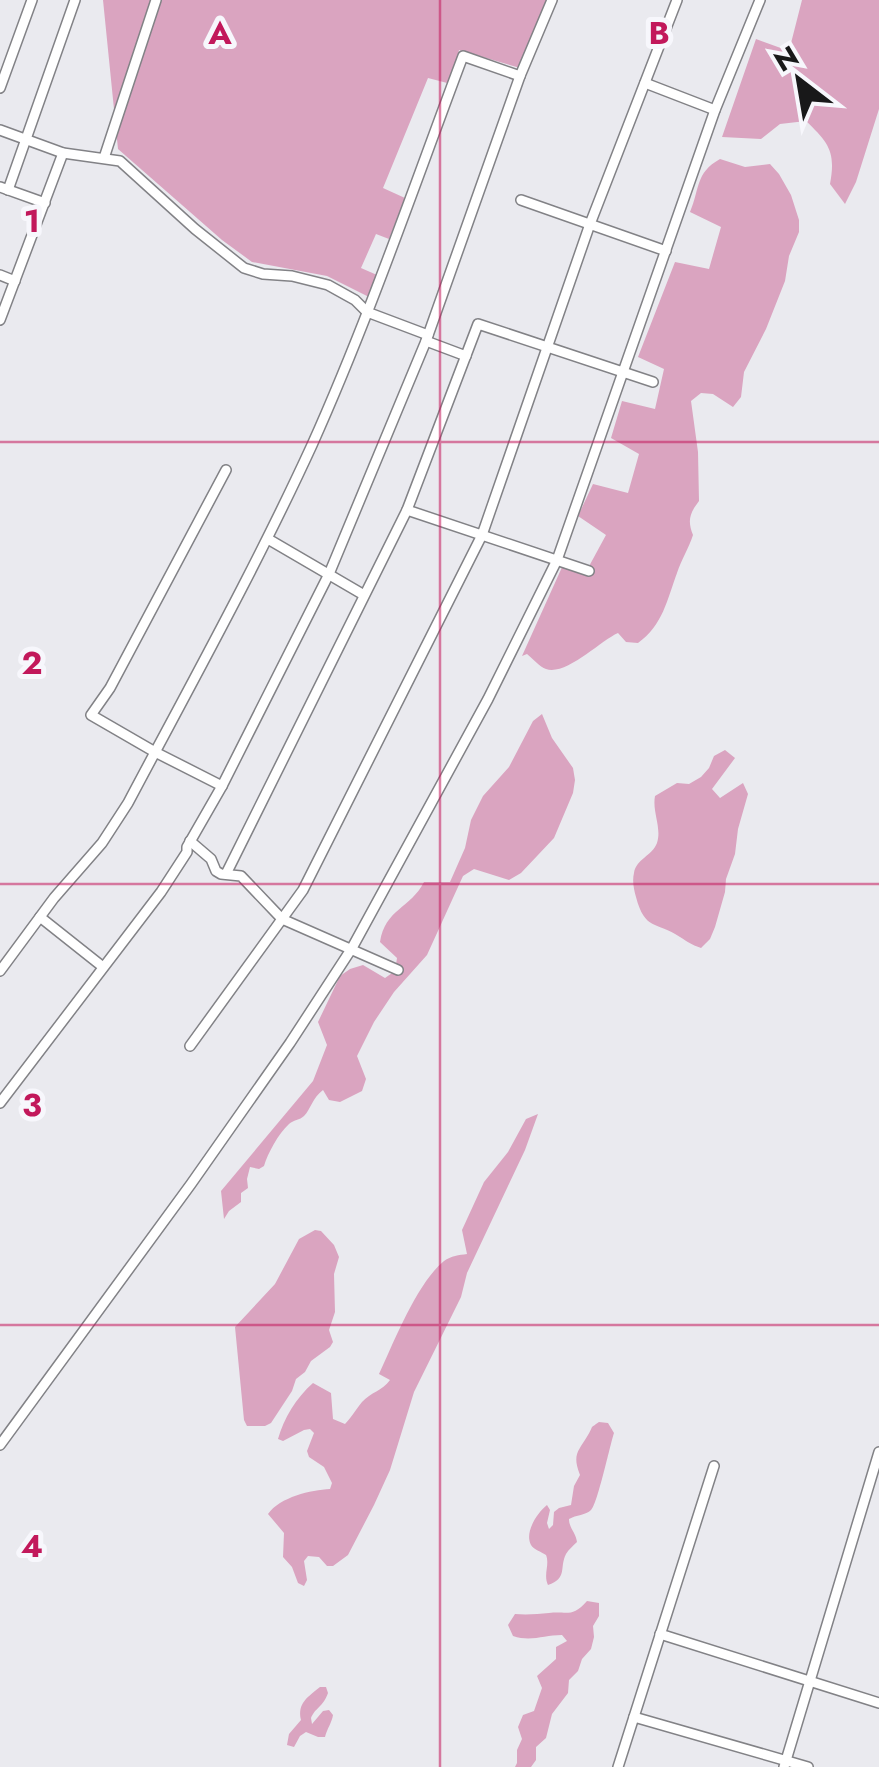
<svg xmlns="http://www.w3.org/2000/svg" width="879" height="1767" font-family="Jost,sans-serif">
  <rect width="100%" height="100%" fill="#eaeaef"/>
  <g fill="#daa4c0">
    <polygon points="103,0 547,0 520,68 459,50 451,84 428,78 383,188 405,198 389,239 376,234 361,268 377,275 371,298 327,276 252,262 222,240 118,149"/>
    <path d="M802 0H879V109L856 182 845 204 830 184C836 152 829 143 806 121L780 124 761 139 722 137 756 39 789 51Z"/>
    <path d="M720 159 745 167 770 164 779 174 791 195 799 220V232L789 256 785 281 766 329 744 372 741 397 733 407 713 394 701 393 691 401 698 452 699 501C690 513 687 520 693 535 689 548 681 560 677 573 667 600 663 625 638 643L626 642 618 633C600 641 566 676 546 669 540 667 532 658 527 654L522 656 563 565 587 570 606 535 578 516 593 484 628 493 639 454 611 438 622 401 655 409 664 369 638 357 675 262 709 269 721 227 690 212C700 189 695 173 720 159Z"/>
    <path d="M542 714 552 738 573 768 575 780 573 793 554 838 521 873 509 880 474 869 463 876 427 955 394 992 374 1022 357 1056 366 1079 362 1091 340 1102 329 1100 323 1090C312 1098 311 1109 304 1116 300 1120 293 1120 289 1124 278 1134 268 1153 264 1166L259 1169 250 1167 247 1179 248 1188 241 1193V1202L229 1211 224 1219 221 1191 313 1081 327 1045 318 1022 340 976 350 969 363 965 385 978 395 971 397 958 380 942C385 909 411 908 424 882H450L465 848 471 820 483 796 509 767 533 721Z"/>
    <path d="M725 750 735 758 712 789 720 798 743 783 748 794 738 829 735 854 726 879 725 892 715 927 710 939 701 948C692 945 688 942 680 937 656 921 645 931 636 897 634 890 632 881 634 873 636 859 652 856 657 843 662 827 652 812 655 796L677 783 689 784 701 777 709 768 714 756Z"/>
    <path d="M538 1114 525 1150 467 1273 461 1297 414 1392 390 1470 374 1505 348 1555 333 1566H327L319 1557 308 1556 304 1561 307 1580 304 1586 298 1583 292 1567 283 1557 284 1533 268 1514C280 1497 311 1490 330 1489L332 1483 324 1467 309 1457 307 1451 314 1433 310 1429 304 1430 283 1441 278 1439C284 1418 296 1398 313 1383L331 1393 333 1419 345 1424C352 1417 356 1409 362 1402 371 1392 382 1391 390 1380L379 1374C394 1342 417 1283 444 1261 451 1256 459 1255 467 1254L462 1230 484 1182 508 1152 526 1119Z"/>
    <polygon points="315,1230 321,1231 334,1245 339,1257 334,1274 335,1312 329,1330 333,1342 330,1347 311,1361 305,1372 296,1379 292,1391 271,1423 265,1426 247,1426 244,1420 235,1327 275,1284 299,1239"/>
    <path d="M599 1422 608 1423 614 1433C610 1445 597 1506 591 1510 586 1515 576 1515 569 1519 569 1528 576 1533 577 1542 573 1546 569 1549 566 1554 559 1568 568 1578 548 1585 543 1574 550 1565 546 1555 542 1552 534 1550 531 1545 524 1532 538 1512 547 1505L550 1510 547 1523 549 1529 553 1525 554 1512 559 1508 571 1505 574 1486 580 1475C572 1454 578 1452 588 1435 595 1423 588 1430 599 1422Z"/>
    <path d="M587 1601 599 1603V1616L593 1626 594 1637 591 1649 582 1659 578 1671 569 1680 568 1693 552 1714 546 1738 536 1747V1760L531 1767H515L517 1763V1750L522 1739 518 1727 523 1715 534 1711 542 1688 537 1676 556 1659V1647L567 1641 562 1635C544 1635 531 1642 513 1636L508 1625 515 1614C527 1615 538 1614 549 1613 568 1611 572 1618 587 1601Z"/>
    <path d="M320 1687H326L328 1693C323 1707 315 1708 311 1718L312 1724 323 1711 329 1710 333 1715C332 1722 327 1729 325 1737H318L306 1732 300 1736 294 1747 287 1745 289 1734 301 1720C297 1703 308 1697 320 1687Z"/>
  </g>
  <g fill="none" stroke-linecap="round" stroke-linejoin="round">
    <defs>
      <g id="street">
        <polyline points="645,83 715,110"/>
        <polyline points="0,88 32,0"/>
        <polyline points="0,130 63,153 120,161 195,229 244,268 263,274 292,276 328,285 355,300 367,312 428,335"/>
        <polyline points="104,158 156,0"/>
        <polyline points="0,187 45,203"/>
        <polyline points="8,190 75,0"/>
        <polyline points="521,200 666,251"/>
        <polyline points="0,275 15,281"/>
        <polyline points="0,320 63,153"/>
        <polyline points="426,341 466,356"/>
        <polyline points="407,510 589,571"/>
        <polyline points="268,539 364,595"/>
        <polyline points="222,786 155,752 91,715 110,688 226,470"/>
        <polyline points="190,841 211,859 216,871 221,874 241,876 282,919 398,970"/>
        <polyline points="226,874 407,510 478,324 653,382"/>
        <polyline points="40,917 103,967"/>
        <path d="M0 971 54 898 102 843 128 803C191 684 256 567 312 445 369 318 414 186 463 56L520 76"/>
        <polyline points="190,1046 303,890 482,535 590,224 677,0"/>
        <polyline points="0,1103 161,892 187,852 187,847 222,786 329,574 426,341 520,76 552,0"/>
        <polyline points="0,1445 191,1184 290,1043 352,948 488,699 557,560 715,110 760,0"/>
        <polyline points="660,1634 879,1703"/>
        <polyline points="634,1717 808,1767"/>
        <polyline points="618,1767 714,1466"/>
        <polyline points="784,1767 879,1452"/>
      </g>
    </defs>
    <use href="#street" stroke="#828286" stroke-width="12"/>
    <use href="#street" stroke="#fff" stroke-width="9"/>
  </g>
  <path fill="none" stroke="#c2185b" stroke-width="2.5" stroke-opacity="0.55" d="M440 0V1767M0 442H879M0 884H879M0 1325H879"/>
  <g font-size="32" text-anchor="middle" font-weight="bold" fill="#c2185b" stroke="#f7f7fc" stroke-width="10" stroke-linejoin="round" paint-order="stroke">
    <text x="220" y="44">A</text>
    <text x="659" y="44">B</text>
    <text x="32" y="232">1</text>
    <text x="32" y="674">2</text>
    <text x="32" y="1116">3</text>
    <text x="32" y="1557">4</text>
  </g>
  <g transform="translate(799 80) rotate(329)" stroke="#f7f7fc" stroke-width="8" paint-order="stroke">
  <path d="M0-8L18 38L0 25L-18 38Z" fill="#181819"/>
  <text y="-15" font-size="28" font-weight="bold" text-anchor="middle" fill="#181819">N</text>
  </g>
</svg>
